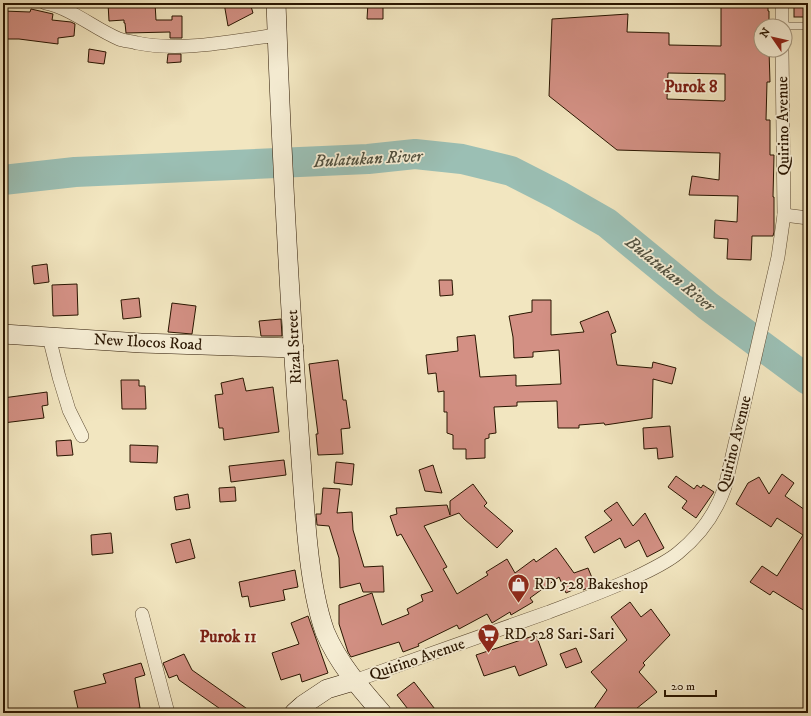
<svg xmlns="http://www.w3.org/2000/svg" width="811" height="716" font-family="'IM FELL DW Pica',serif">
  <rect width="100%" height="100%" fill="#f2e6c0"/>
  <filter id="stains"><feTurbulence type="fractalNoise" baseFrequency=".005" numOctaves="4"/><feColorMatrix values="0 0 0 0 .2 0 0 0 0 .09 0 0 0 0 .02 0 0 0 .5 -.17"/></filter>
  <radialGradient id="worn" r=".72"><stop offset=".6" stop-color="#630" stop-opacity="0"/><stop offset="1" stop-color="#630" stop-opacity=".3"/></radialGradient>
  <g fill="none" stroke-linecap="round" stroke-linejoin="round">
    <polyline stroke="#9bbfb4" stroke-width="30" points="3,180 75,172 368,159 415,154 462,159 511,171 558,195 607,223 708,306 808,380"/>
  </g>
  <g fill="#d39084" stroke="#291500" fill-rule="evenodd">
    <polygon points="108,3 155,3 156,20 172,20 172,16 182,16 182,38 170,38 170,32 126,33 125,23 124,23 124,20 109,21"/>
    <polygon points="224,3 250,3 253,13 228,26"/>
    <polygon points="368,3 383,4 383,19 367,19"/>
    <path d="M721 3H768V11H769V26H761V50H769L770 82H767L766 120H770V155H774L773 197H774V232L773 236H752L751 260 727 259 728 239 714 238 715 220 737 222 738 196 689 195 692 176 719 180 720 153 617 150 549 96 552 19 628 14 627 32 669 33V45L721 46ZM668 73 725 74V100L724 101 667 99Z"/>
    <rect x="794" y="3" width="14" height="14"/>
    <polygon points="31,9 53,14 52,20 71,22 75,24 74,36 58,38 58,44 19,39 3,39 3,11 30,12"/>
    <polygon points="89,49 106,52 104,64 88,62"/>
    <polygon points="168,54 181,54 181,62 167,63"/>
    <polygon points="47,264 49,282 34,284 32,266"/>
    <polygon points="439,280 452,280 453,295 440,296"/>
    <polygon points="77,284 78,315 53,316 52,285"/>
    <polygon points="139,298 141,317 123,319 121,300"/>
    <polygon points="532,300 551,300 551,335 584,332 580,322 608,311 616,332 611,334 617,365 652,368 653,362 676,368 672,384 653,379 652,418 605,425 604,423 579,425 579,428 558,428 557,401 517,402 517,406 494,407 496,433 489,434 489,438 485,439 485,458 466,459 466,449 453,449 453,435 447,433 447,412 444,412 444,391 438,392 436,373 428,374 426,355 458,351 457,337 475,335 480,377 516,375 516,386 561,384 559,350 533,352 533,357 514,358 513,337 509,316 532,312"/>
    <polygon points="172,303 196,306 192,334 168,332"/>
    <polygon points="281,319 282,336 261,336 259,321"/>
    <polygon points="338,360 343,400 346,400 350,428 341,429 343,454 318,455 316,434 318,434 309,364"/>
    <polygon points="243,378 246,391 273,387 279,432 224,440 223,428 219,428 215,395 223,394 221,383"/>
    <polygon points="121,380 139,380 139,386 145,386 146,409 122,409"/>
    <polygon points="47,392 48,405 42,406 44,418 3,423 3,398"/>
    <polygon points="670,426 673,457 658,459 657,448 644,449 643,428"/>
    <polygon points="71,440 73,455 57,456 56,441"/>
    <polygon points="130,445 158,446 157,463 130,462"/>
    <polygon points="284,460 286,475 231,482 229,466"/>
    <polygon points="336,462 354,464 352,485 334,483"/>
    <polygon points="433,465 436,475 442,493 425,491 419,470"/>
    <polygon points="782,474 794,483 785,496 808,512 808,613 773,591 770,595 750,582 762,566 777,576 803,535 777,518 771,527 736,504 748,483 759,477 769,494"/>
    <polygon points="676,476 694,489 697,485 701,488 703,485 714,492 696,518 682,508 687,501 668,487"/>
    <polygon points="473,484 487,503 484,506 513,531 497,548 464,519 459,513 424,526 447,567 443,569 457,594 488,575 486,572 507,559 515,573 534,559 536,562 556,548 574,573 588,568 595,585 583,590 581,586 566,593 559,577 530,598 533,602 511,615 510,612 492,623 487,614 459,629 457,625 418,644 419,646 403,652 399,642 351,657 348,652 339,624 339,605 372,593 382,625 409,614 407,609 423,601 421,595 433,591 401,534 397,536 390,516 397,514 396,508 447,505 450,515 450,501"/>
    <polygon points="235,487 236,501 220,502 219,488"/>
    <polygon points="323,488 340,489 337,513 352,512 353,530 364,567 383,566 384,592 363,592 360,583 340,588 339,558 329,526 317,525 316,514 321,514"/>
    <polygon points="188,494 190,508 176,510 174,497"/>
    <polygon points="617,502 633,526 645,513 664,548 647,557 639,540 625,548 620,538 594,553 585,537 612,520 604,511"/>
    <polygon points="111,533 113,553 92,555 91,535"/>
    <polygon points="190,539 195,558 176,563 171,544"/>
    <polygon points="295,570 298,587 283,590 285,600 250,607 248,596 242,597 239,582"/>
    <polygon points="630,602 641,617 651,609 670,635 643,663 645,665 639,672 657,692 631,713 591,713 607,690 591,672 627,640 611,617"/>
    <polygon points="308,616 328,673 302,682 300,674 281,680 272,653 299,644 291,623"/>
    <polygon points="536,635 547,665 519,676 515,666 484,676 476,655"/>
    <polygon points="576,648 582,662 566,668 560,654"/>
    <polygon points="184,654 192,670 253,713 226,713 179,680 177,675 169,678 163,663"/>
    <polygon points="141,663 145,675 135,678 140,708 106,713 79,713 74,691 106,683 103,674"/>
    <polygon points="414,682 438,713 411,713 397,695"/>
  </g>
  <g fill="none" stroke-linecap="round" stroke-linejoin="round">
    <defs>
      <polyline id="lane" points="785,26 808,26"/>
      <g id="street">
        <path d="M45 3C73 9 93 28 119 39 124 41 131 41 137 43 183 52 231 41 277 35"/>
        <polyline points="782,3 782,26"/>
        <polyline points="784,215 808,218"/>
        <polyline points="49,337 59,377 69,410 82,436"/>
        <polyline points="142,614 168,713"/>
        <path d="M354 681C419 658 484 635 549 612 578 601 608 590 636 577 650 570 666 563 678 553 699 536 716 513 725 487L778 257 784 215 782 50"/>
      </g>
      <g id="secondary">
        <path d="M276 3C281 146 289 289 299 432 302 470 304 508 308 546 311 575 315 604 325 632 338 663 360 688 382 713"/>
        <polyline points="3,334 141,343 294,348"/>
        <polyline points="294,713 303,705 327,689 354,681"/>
      </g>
    </defs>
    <use href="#lane" stroke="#5b4930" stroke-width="8"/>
    <use href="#street" stroke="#5b4930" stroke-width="14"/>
    <use href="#secondary" stroke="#291500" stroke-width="20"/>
    <use href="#lane" stroke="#f7efd6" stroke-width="7"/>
    <use href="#street" stroke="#f7efd6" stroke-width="13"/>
    <use href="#secondary" stroke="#f7efd6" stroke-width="19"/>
  </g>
  <defs>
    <symbol id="shop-pin" viewBox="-11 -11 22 30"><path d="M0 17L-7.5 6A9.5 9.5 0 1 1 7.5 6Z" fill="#8f2418" stroke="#f7efd6"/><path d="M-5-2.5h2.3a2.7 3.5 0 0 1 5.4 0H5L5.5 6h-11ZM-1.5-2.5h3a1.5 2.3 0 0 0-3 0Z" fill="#fff"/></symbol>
    <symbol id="supermarket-pin" viewBox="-11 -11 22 30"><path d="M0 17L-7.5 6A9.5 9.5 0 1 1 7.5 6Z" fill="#8f2418" stroke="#f7efd6"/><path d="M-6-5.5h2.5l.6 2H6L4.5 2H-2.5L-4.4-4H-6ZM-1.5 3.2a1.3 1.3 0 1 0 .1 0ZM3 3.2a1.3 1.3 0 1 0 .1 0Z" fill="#fff"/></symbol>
  </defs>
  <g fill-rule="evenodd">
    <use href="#shop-pin" x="506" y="572" width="25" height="34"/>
    <use href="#supermarket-pin" x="476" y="622" width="25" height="34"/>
  </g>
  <g text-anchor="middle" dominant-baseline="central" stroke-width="3.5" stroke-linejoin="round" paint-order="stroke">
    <g font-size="16" fill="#291500" stroke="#f7efd6">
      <text transform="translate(783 126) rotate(-91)">Quirino Avenue</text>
      <text transform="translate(148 342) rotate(3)">New Ilocos Road</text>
      <text transform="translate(294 347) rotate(-93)">Rizal Street</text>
      <text transform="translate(734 444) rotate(-76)">Quirino Avenue</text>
      <text transform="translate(417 659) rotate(-19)">Quirino Avenue</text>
    </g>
    <g font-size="16" fill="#291500" stroke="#f7efd6" text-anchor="start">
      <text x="534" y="584">RD 528 Bakeshop</text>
      <text x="504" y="634">RD 528 Sari-Sari</text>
    </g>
    <g font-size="17" font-weight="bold" fill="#7a1f14" stroke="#f7efd6">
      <text x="691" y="87">Purok 8</text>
      <text x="228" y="637">Purok 11</text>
    </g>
    <g font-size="17" font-style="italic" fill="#51503f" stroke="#f7efd6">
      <text transform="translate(368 159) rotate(-3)">Bulatukan River</text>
      <text transform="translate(670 274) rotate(39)">Bulatukan River</text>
    </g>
  </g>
  <rect width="811" height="716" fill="none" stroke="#f2e6c0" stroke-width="16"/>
  <rect x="4" y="4" width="803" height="708" fill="none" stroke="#291500" stroke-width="2"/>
  <rect x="8" y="8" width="795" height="700" fill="none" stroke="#291500"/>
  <g transform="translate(773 38) rotate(304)"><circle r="19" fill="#f7efd6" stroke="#a59880"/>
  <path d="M0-3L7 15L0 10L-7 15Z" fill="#8f2418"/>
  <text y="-6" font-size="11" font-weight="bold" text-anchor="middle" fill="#291500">N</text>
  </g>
  <path d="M665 690v6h51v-6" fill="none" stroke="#291500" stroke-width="2"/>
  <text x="671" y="690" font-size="12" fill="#291500" stroke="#f7efd6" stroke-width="3" paint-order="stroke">20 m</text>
  <rect width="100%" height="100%" filter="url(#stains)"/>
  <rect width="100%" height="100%" fill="url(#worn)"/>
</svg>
